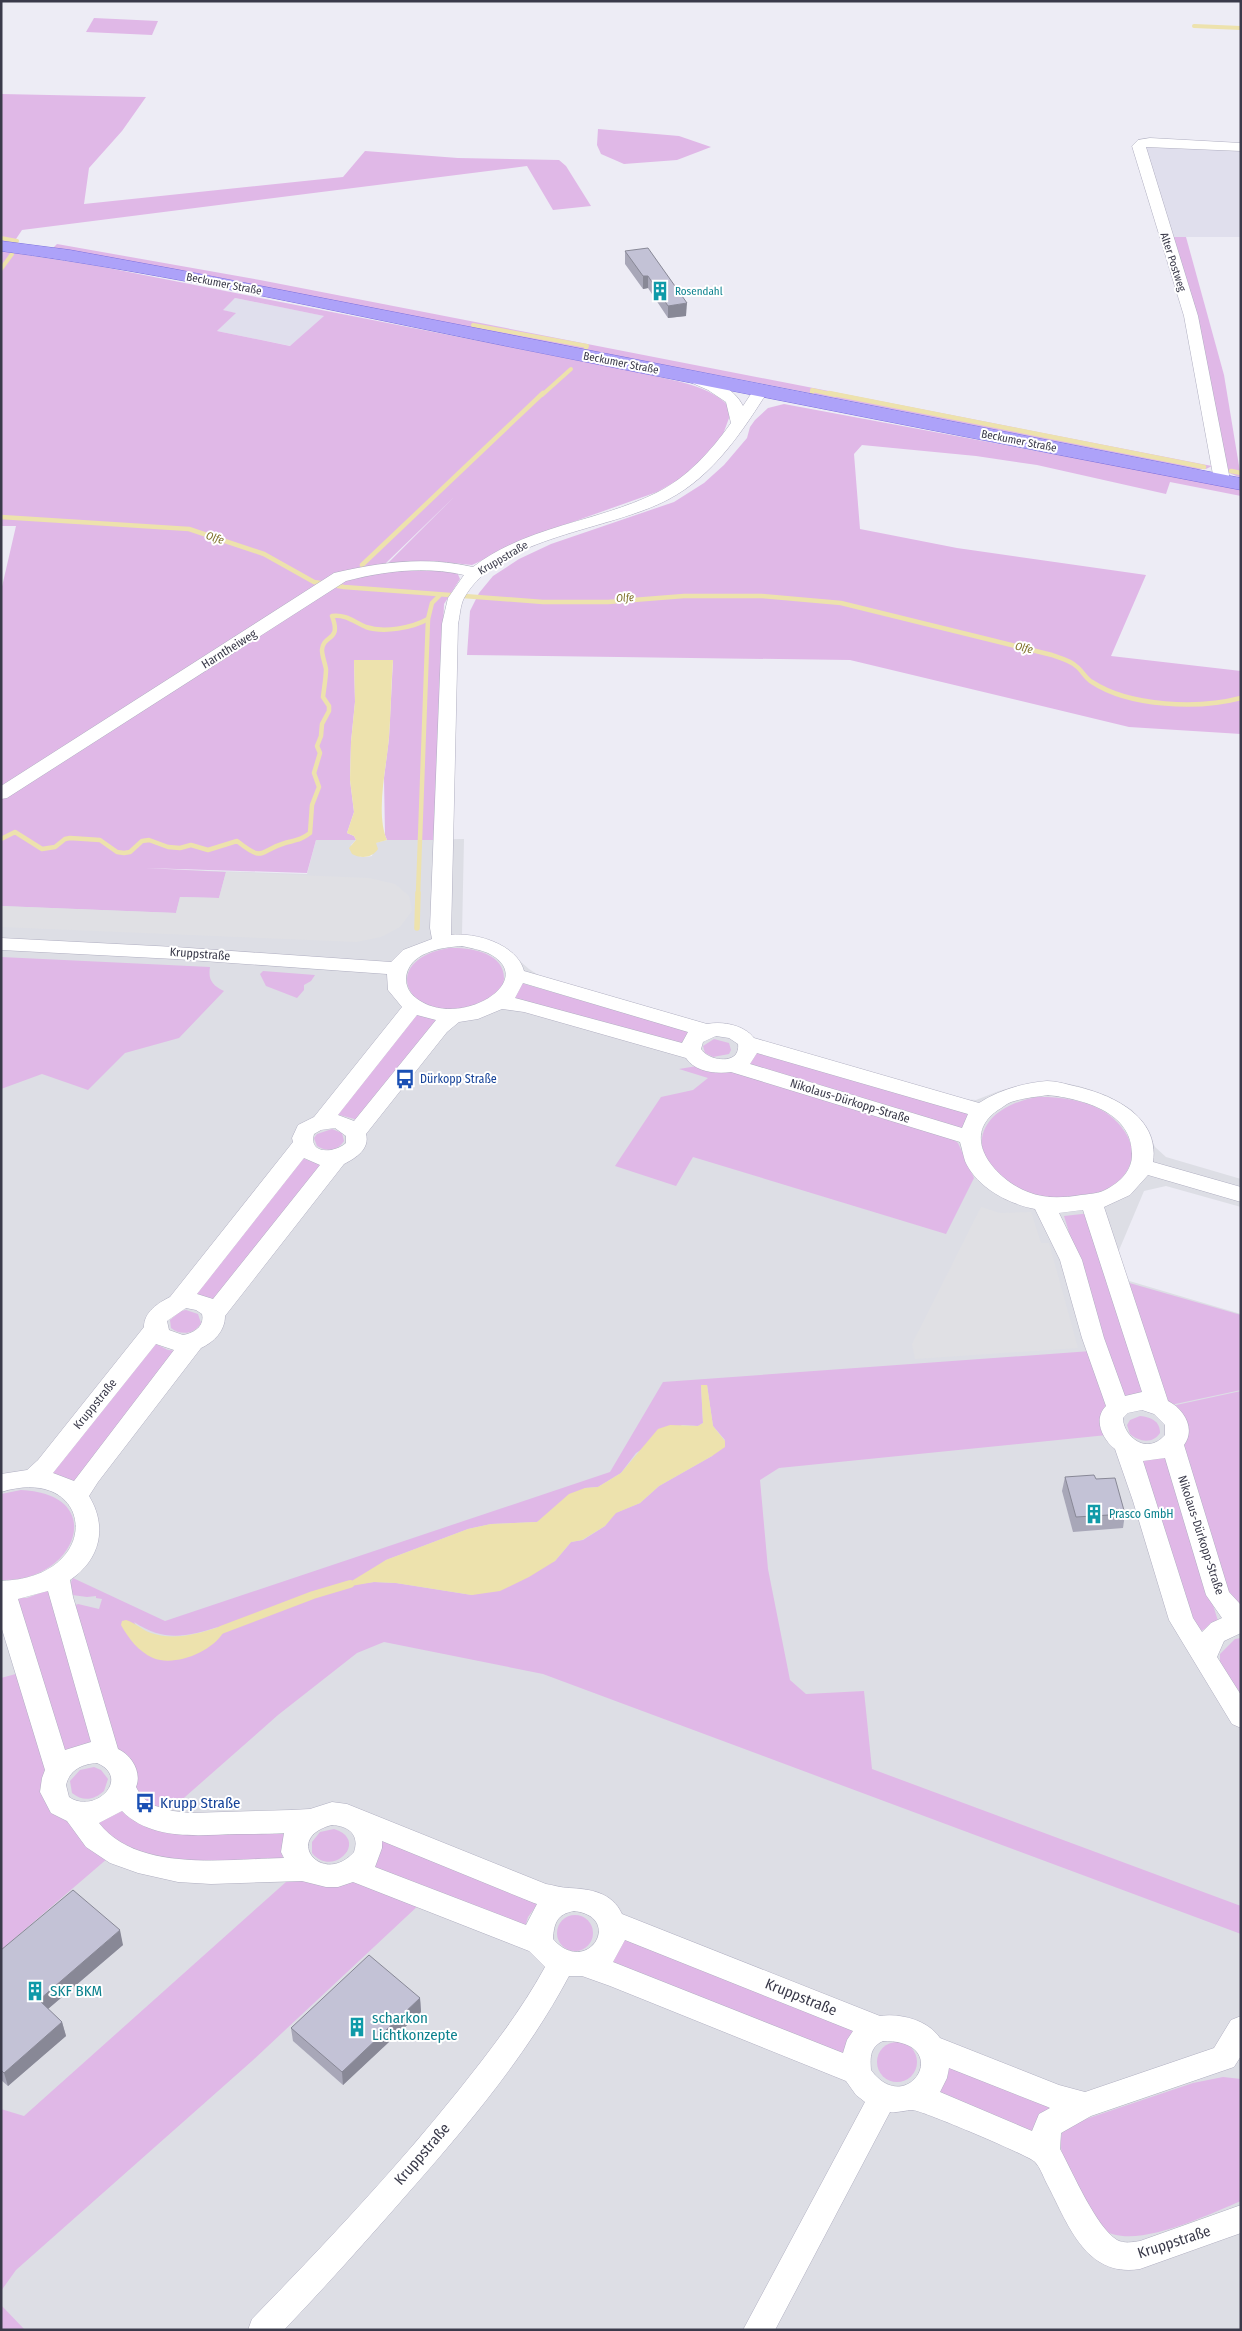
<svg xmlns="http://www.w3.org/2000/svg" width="1242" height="2331" font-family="'Fira Sans Condensed',sans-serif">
  <rect width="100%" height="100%" fill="#edecf5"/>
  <g fill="#e0dfed">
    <polygon points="1153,144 1241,148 1241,237 1168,237 1141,148"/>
    <polygon points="235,298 325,316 291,346 217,331 235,313 222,310"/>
  </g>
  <polygon fill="#dddee5" points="464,839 462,934 488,940 505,948 529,969 543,978 693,1022 713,1024 757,1041 959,1099 976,1100 999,1091 1026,1084 1052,1081 1079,1086 1108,1096 1132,1110 1145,1126 1155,1147 1166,1157 1241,1179 1241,1207 1166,1186 1144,1191 1117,1255 1126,1280 1241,1314 1241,2330 1,2330 1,864 307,874 316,840 356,840 351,845 360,857 366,857 372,856 375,843 387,840"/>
  <g fill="#e0b8e7" fill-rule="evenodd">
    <polygon points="94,18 158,21 152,35 86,32"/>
    <polygon points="1,94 146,97 122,131 89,168 84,204 343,177 365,151 458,158 559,160 566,166 591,206 553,210 527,166 22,230 14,242 1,241"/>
    <polygon points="598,129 679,136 711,147 677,160 624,164 601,154 597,145"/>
    <polygon points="1168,237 1186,237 1224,375 1241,478 1227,472"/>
    <polygon points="57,244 260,280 1212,466 1206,469 1196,469 769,385 53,248"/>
    <path d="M1 251 98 266 642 373C672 381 712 384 732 410L722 437 709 452 687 475 657 492 536 535 472 565 433 561 388 563 454 497 386 563 388 568 456 570 460 579 444 604 435 840H387L385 835 384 778 389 738 393 660H354L355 702 351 742 350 780 354 812 347 833 354 836 356 840H316L307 873 145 868 226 872 219 898 180 897 176 913 1 906V591L16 526H1ZM235 298 324 316 290 346 217 331 236 313 223 310Z"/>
    <polygon points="784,404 1241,489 1241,496 1170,482 1166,494 1037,465 976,456 862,445 854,454 860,529 957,548 1146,575 1111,656 1241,671 1241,734 1129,727 850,660 467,655 470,611 479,593 493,576 519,559 551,544 674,502 704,483 724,465 747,438 750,427 755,420 768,408"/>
    <path d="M449 948C469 947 504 952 504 978 504 989 493 999 483 1002 476 1005 468 1008 461 1009 405 1017 380 960 449 948Z"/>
    <path d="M1 957 210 967C208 980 212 985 224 991L179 1038 125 1053 88 1090 42 1074 1 1089Z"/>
    <polygon points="263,971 315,975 311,981 304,985 304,990 297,998 266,986 260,974"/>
    <polygon points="521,983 690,1032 685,1037 680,1046 515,998"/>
    <polygon points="414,1014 437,1020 358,1120 336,1114"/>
    <polygon points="714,1039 729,1043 731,1050 729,1054 713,1057 705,1053 703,1046"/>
    <polygon points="753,1051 972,1115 965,1130 745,1066"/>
    <polygon points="697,1066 727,1070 951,1138 958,1143 974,1178 946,1234 693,1157 676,1186 615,1166 661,1097 693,1090 708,1078 679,1069"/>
    <path d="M1037 1097C1068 1096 1107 1103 1125 1132 1130 1140 1134 1150 1131 1161 1126 1181 1105 1193 1086 1195 1068 1198 1051 1199 1033 1194 966 1173 962 1111 1037 1097Z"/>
    <path d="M332 1129 342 1133 344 1141C338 1151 326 1152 317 1146L314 1138 317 1134Z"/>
    <polygon points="301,1158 323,1165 217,1302 211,1298 193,1294"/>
    <polygon points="1091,1213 1147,1397 1121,1400 1064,1216"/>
    <polygon points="1126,1282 1241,1315 1241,1390 1166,1406"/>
    <path d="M186 1310 198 1314 201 1323C195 1334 181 1336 171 1328L170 1320 181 1311Z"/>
    <polygon points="154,1343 168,1350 178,1351 74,1485 48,1476"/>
    <path d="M1091 1351 1111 1409 1107 1435 779 1468 760 1480 768 1569 790 1680 806 1694 864 1691 872 1769 1241 1906V1934L543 1674 384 1642 357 1653 278 1715 168 1812 138 1798 111 1747 69 1608 78 1604 99 1609 102 1599 96 1598V1596L87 1597 65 1594 73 1578 165 1621 610 1472 663 1382ZM701 1385H707L713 1426 725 1440 712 1456 659 1486 640 1503 615 1513 605 1526 583 1540 571 1542 555 1561 472 1595 396 1583 374 1582 351 1585 386 1560 468 1529 491 1524 537 1522 542 1520 585 1488 598 1487 621 1473 636 1453 682 1425 698 1426 703 1423ZM134 1622C164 1642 186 1637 218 1627 194 1650 189 1664 154 1658Z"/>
    <polygon points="1241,1391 1241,1608 1222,1585 1167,1407"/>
    <path d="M1140 1416C1151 1417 1160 1421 1160 1433 1153 1444 1139 1442 1130 1434L1127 1425 1130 1420Z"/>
    <polygon points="1167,1458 1218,1621 1196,1634 1139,1460"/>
    <path d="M21 1490C110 1494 76 1583 1 1580V1494Z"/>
    <polygon points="48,1590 94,1744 83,1744 64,1751 16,1598 27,1598"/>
    <polygon points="1241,1638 1241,1704 1220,1671 1220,1654 1235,1639"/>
    <polygon points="23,1672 68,1819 108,1858 1,1950 1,1678"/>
    <path d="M94 1767 101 1770 108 1779 104 1791C94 1800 83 1802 72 1793L70 1781 80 1770Z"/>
    <polygon points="119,1807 211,1834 286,1834 282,1850 283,1861 176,1863 125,1849 91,1822"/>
    <path d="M334 1829C370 1840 333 1879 312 1853V1842L320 1832Z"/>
    <polygon points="379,1838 539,1902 528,1917 525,1927 370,1865"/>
    <polygon points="295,1874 357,1877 421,1903 252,2061 16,2270 1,2291 1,2109 24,2116"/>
    <circle cx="575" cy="1933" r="18"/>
    <polygon points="623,1937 855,2030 844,2056 609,1963"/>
    <circle cx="897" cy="2062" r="20"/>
    <polygon points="947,2066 1051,2108 1031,2132 937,2095"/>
    <path d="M1223 2077 1241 2079V2201C1209 2214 1133 2252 1102 2229 1090 2219 1085 2204 1078 2190 1069 2171 1057 2155 1062 2133L1074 2123 1193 2083Z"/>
    <polygon points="1,2304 1,2305 25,2330 1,2330"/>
  </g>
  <g fill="#e0e0e4">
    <polygon points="226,872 369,878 395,884 409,896 412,911 400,927 381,937 356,942 1,927 1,906 176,913 180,897 219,898"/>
    <polygon points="981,1207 1000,1213 1031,1212 1041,1243 1049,1243 1078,1348 915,1359 912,1344"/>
  </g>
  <g fill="#ede2ad">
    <path d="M354 660H393C391 685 391 711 389 737 387 765 375 813 387 840L376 843 378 849C372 858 361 859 352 854L349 848 356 840 354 836 347 833 354 812 350 780 351 742 355 702Z"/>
    <polygon points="701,1385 707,1385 713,1426 725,1441 725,1447 712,1456 659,1486 640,1503 616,1513 605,1526 582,1540 571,1542 555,1561 529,1577 500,1591 472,1595 396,1583 374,1582 351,1586 350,1582 386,1560 468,1529 491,1524 537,1522 569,1494 585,1488 598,1487 621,1473 658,1429 670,1425 698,1426 703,1423"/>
    <path d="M126 1620C136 1623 142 1630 151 1633 174 1641 197 1634 219 1627L223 1633C211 1652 175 1667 153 1658 138 1651 129 1639 121 1625L122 1621Z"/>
  </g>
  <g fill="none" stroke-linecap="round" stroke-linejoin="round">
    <g stroke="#ede2ad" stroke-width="4">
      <polyline points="1194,26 1241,28"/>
      <polyline points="1,238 17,241"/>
      <polyline points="1,269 12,254"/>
      <polyline points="473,325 587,346 586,348"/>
      <polyline points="812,393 812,390 835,395"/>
      <polyline points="542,395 571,369"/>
    </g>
    <g stroke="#ede2ad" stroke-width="4.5">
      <polyline points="829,393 1204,467"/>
      <polyline points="1231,471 1241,473"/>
      <path d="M1 517 189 529 264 554 314 582 344 587 543 602H608L684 596H762L841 603 1052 655C1060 658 1070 660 1076 666 1082 670 1085 678 1092 682 1130 707 1199 709 1241 698"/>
      <polyline points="362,565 543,393"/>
      <path d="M1 839 15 832 42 849 55 847 65 839 70 838 100 840 117 852 124 853 130 852 142 841 149 840 168 847 180 848 191 845 208 850 237 841C265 863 258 851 285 843 296 840 301 840 310 833L312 805 319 787 314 773 320 753 317 746 321 736 322 724 329 711V706L323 697C324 688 326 678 326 669 325 663 322 656 322 650 323 634 342 642 332 616 346 614 354 622 366 627 384 633 412 628 428 619L432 603 439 596"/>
      <polyline points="418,894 428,619"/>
    </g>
    <polyline stroke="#ede2ad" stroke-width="5.5" points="417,928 418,893"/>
    <polyline stroke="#ede2ad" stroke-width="8" points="221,1630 313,1595 350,1584"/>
    <defs>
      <g id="street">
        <polygon points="1150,138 1241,143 1241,151 1146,147 1198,316 1230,480 1228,483 1216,483 1214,480 1184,316 1132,146 1138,140"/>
        <path d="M688 372C708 376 734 387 743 406L755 388 760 386 768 391C742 432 713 476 669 499 610 531 500 535 464 598 460 606 460 616 458 624L451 935C475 932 517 944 524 971L707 1024C723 1021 744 1025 754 1038L979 1103C999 1090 1023 1083 1047 1081 1056 1081 1066 1084 1074 1086 1111 1094 1160 1116 1153 1162L1241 1187V1202L1148 1175 1130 1195 1104 1207 1168 1401C1184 1409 1196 1429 1184 1445L1229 1592 1241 1605V1633L1224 1641 1217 1657 1241 1695V1728L1232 1724 1169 1620 1133 1501 1115 1449C1102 1439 1093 1419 1106 1406L1082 1338 1060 1260 1035 1209C1009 1204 977 1188 965 1161 963 1155 962 1148 960 1142L731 1072C716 1074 695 1072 686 1058L524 1012 502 1009 478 1019 459 1022 447 1032 366 1134C370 1149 356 1158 344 1164L225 1316C225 1331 214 1342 201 1348L98 1482 89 1496C108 1527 100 1560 70 1580L73 1597 118 1749C132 1755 142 1773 136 1787L141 1796 152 1805 173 1811 190 1813 291 1810 310 1809 332 1802 347 1804 546 1884C553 1885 562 1888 569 1888 590 1889 612 1892 622 1914L880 2016C900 2013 928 2020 940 2038L1059 2085 1085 2092 1214 2048 1231 2020 1241 2016V2056L1234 2067 1091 2116 1061 2133 1060 2149C1073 2173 1096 2227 1117 2240 1125 2244 1132 2242 1140 2241L1241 2205V2233L1140 2269C1084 2278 1067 2221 1046 2182 1043 2176 1040 2167 1035 2162 1030 2156 923 2111 913 2110 906 2110 898 2113 890 2112L775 2330H743L865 2102 856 2095 846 2081 610 1986 582 1976H569C527 2055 468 2125 409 2192 368 2239 327 2285 284 2330H248L252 2319C323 2246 394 2171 458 2091 489 2052 521 2011 545 1967L529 1951 353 1882 338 1887H326L302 1881 211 1884 178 1882 138 1873 110 1863 86 1847 67 1821 51 1813 40 1792 42 1778 45 1770 1 1626V1581C106 1578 95 1463 1 1492V1474L27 1470 38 1460 144 1327C144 1312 158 1303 170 1297L293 1142 292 1138 298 1125 314 1117 402 1007 388 990 387 974 175 959 1 950V938L175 947 391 962 403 950 432 939 430 928 442 624 448 598 464 575C424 566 385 571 346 581L7 798 1 799V786L334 573C382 562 425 556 473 567 526 526 597 522 656 493 687 478 711 451 731 423L726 402 708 390 683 379 681 376 683 373ZM462 946C471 948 481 950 488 953 540 979 465 1027 422 1002 413 997 406 990 406 979 407 953 441 947 462 946ZM523 983 688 1032 682 1043 515 998ZM417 1015 436 1020 354 1121 338 1115ZM716 1036 729 1038 738 1044C741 1065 709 1062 701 1049L703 1042ZM757 1053 968 1114 962 1128 750 1064ZM1048 1095C1083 1099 1133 1112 1132 1155 1132 1172 1118 1184 1103 1191 1096 1194 1088 1194 1081 1195 1063 1198 1045 1199 1028 1192 996 1180 958 1137 998 1110 1002 1108 1006 1104 1011 1102 1022 1098 1036 1097 1048 1095ZM335 1128 346 1136V1143C333 1154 308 1154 314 1134L321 1130ZM304 1158 320 1165 213 1299 197 1294ZM1083 1210 1142 1392 1125 1396 1104 1338 1082 1260 1059 1213ZM186 1308 196 1310 202 1314C205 1326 194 1333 183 1335L169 1330 167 1321ZM156 1344 174 1350 74 1481 53 1473ZM1142 1410 1154 1414 1165 1425V1435C1163 1437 1159 1441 1156 1442 1140 1450 1123 1433 1123 1418L1128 1413ZM1165 1458 1206 1595 1222 1618 1211 1623 1202 1632 1193 1618 1143 1461ZM48 1591 91 1742 65 1750 18 1599ZM97 1763C132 1778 95 1815 69 1797L66 1785C70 1769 83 1764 97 1763ZM122 1811C152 1841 198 1835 237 1834 253 1834 269 1834 284 1833L281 1852 284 1858C229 1859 137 1873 99 1823ZM332 1825C348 1826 360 1834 354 1852 323 1887 281 1838 332 1825ZM382 1841 534 1903 537 1904 526 1925 375 1867 382 1848ZM574 1911C625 1917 587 1978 553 1939 554 1923 557 1914 574 1911ZM625 1940 853 2031 847 2040 843 2053 613 1962ZM883 2041C956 2040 908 2120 871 2070 870 2057 870 2047 883 2041ZM949 2068 1048 2107 1050 2108 1039 2114 1032 2131 940 2092 947 2078Z"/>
      </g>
      <path id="primary" d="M1 241 70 250 179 270 1241 478V490C996 443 751 395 506 346 338 312 171 274 1 251Z"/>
    </defs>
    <use href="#street" stroke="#b0afc1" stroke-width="1"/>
    <use href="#primary" stroke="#7d71de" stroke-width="1"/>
    <use href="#street" fill="#fff" fill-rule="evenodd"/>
    <use href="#primary" fill="#ada2f9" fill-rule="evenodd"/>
  </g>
  <g fill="#a8a7b8">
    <polygon points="625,251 686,316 668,318 648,288 643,289 625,264"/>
    <polygon points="1065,1477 1096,1479 1125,1514 1123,1528 1073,1532 1062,1491"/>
    <polygon points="123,1945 48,2009 62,2022 66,2036 8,2086 1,2080 1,1950"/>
    <polygon points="420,1998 421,2012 343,2085 293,2041 291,2028"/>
  </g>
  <g fill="#888896">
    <polygon points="643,276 648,276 648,288 643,289"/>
    <polygon points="687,303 686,316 668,318 668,306"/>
    <polygon points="120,1930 123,1945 42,2014 39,2000"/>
    <polygon points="420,1998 421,2012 343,2085 342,2072"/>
    <polygon points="62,2022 66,2036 8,2086 4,2073"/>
  </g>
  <g fill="#c3c2d6" stroke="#888896">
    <polygon points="648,248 687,303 668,306 648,276 643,276 625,251"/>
    <polygon points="1094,1475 1096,1479 1115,1478 1125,1514 1076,1517 1065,1477"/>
    <polygon points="73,1890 120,1930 39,2000 62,2022 4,2073 1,2070 1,1950"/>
    <polygon points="369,1955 420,1998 342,2072 291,2028"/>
  </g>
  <defs>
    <symbol id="building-bare" viewBox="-9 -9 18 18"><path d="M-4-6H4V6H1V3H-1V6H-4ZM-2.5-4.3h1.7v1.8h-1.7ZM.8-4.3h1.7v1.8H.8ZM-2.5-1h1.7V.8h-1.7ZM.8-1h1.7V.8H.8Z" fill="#0f9aa8" stroke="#fff" stroke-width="2.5" paint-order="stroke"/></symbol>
    <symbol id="bus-bare" viewBox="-9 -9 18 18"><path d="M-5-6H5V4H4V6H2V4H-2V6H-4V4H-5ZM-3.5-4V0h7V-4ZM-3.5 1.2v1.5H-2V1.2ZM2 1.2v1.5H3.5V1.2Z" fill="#1a4fb4" stroke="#fff" stroke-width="2.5" paint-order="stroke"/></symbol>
  </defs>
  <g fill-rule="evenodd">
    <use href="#building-bare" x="646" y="277" width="28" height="28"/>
    <use href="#bus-bare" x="391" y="1065" width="28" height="28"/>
    <use href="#building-bare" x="1080" y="1500" width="28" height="28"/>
    <use href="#bus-bare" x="131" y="1789" width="28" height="28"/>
    <use href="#building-bare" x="21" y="1977" width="28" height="28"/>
    <use href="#building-bare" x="343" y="2013" width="28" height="28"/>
  </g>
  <g text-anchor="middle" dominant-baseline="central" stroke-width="4" stroke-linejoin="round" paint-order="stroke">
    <g font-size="11" fill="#3a3a4a" stroke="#fff">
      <text transform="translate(1173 262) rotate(72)">Alter Postweg</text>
      <text transform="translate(224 284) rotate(11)">Beckumer Straße</text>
      <text transform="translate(621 363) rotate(11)">Beckumer Straße</text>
      <text transform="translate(1019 441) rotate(11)">Beckumer Straße</text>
      <text transform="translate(503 558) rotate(-30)">Kruppstraße</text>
    </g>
    <g font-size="11" fill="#0d838f" stroke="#fff" text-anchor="start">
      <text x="675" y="291">Rosendahl</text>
    </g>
    <g font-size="11" font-style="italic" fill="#81732c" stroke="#fff">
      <text transform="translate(215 538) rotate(18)">Olfe</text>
      <text transform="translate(625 598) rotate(-3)">Olfe</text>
      <text transform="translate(1024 648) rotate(14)">Olfe</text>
    </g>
    <g font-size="12" fill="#3a3a4a" stroke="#fff">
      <text transform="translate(229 649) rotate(-32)">Harntheiweg</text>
      <text transform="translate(200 954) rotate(4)">Kruppstraße</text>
      <text transform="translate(850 1101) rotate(17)">Nikolaus-Dürkopp-Straße</text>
      <text transform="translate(95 1404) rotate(-51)">Kruppstraße</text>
      <text transform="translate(1201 1535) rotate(72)">Nikolaus-Dürkopp-Straße</text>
    </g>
    <g font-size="12" fill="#164399" stroke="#fff" text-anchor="start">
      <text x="420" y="1079">Dürkopp Straße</text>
    </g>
    <g font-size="12" fill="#0d838f" stroke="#fff" text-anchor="start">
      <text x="1109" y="1514">Prasco GmbH</text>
    </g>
    <g font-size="15" fill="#164399" stroke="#fff" text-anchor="start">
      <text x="160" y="1803">Krupp Straße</text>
    </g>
    <g font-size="15" fill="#0d838f" stroke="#fff" text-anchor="start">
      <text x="50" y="1991">SKF BKM</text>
      <text x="372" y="2018">scharkon<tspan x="372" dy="17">Lichtkonzepte</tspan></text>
    </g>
    <g font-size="15" fill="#3a3a4a" stroke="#fff">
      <text transform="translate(801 1997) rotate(22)">Kruppstraße</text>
      <text transform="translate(422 2154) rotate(-49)">Kruppstraße</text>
      <text transform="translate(1174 2242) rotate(-18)">Kruppstraße</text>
    </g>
  </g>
  <rect width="1242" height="2331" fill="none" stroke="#3a3a4a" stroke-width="5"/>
</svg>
